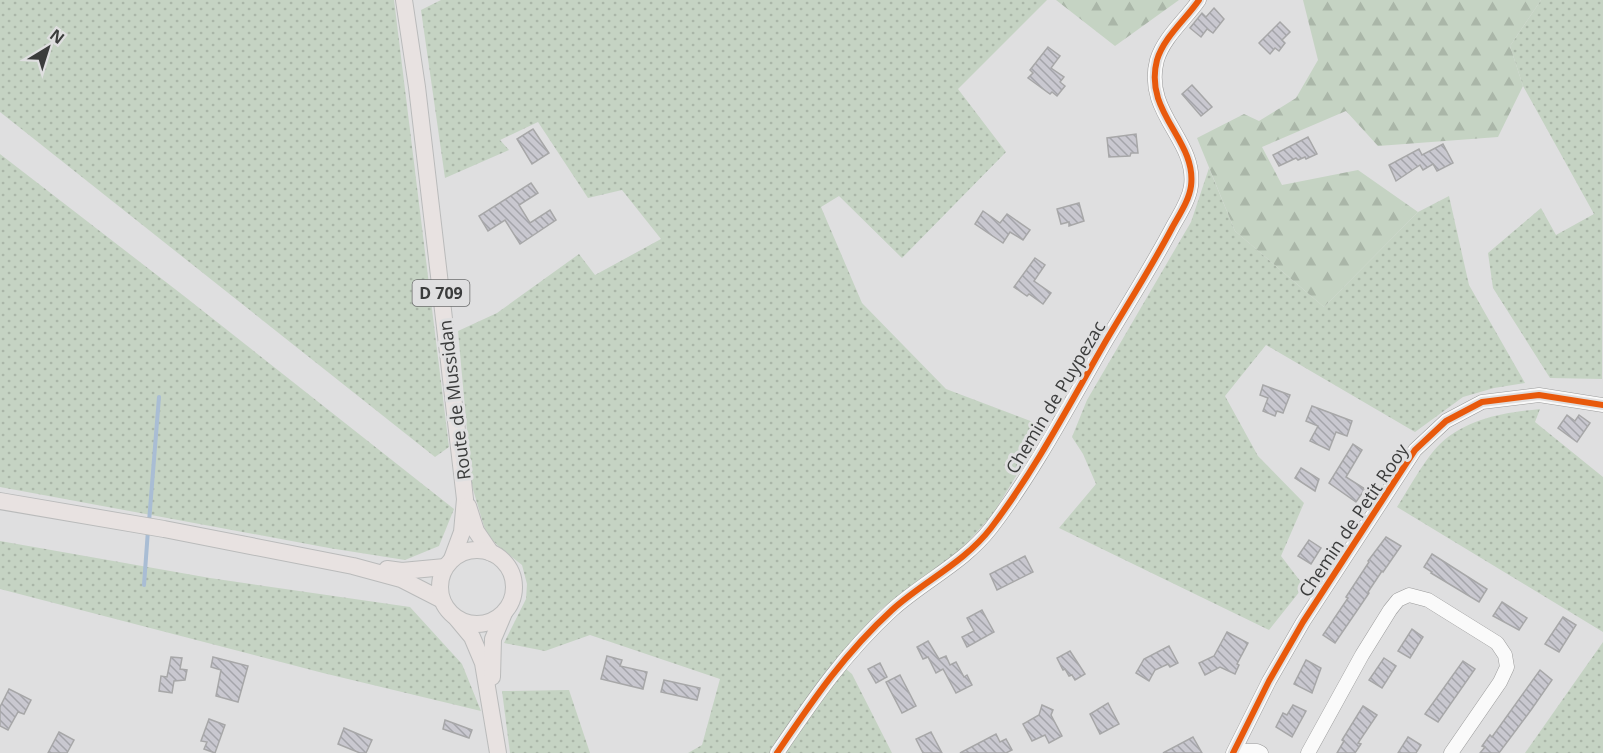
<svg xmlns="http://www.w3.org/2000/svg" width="1603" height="753" font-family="'Open Sans',sans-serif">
  <defs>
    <pattern id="grass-dots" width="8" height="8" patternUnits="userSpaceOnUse" patternTransform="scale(1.5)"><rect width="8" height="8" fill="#c5d3c3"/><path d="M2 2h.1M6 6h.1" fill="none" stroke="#aab6a8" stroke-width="1.8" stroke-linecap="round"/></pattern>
    <pattern id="forest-firs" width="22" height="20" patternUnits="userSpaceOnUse" patternTransform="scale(1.5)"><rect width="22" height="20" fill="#c5d3c3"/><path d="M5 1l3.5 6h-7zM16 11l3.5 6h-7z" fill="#aab6a8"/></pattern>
    <pattern id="building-back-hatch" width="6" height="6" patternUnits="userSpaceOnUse" patternTransform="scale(1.5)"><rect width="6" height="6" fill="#c9c8d0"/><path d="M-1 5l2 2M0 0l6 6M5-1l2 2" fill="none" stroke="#a4a4aa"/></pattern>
  </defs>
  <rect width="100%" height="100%" fill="#dfdfe0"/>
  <g fill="url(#grass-dots)">
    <polygon points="0,0 394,0 449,447 435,457 0,112"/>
    <polygon points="441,0 1047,0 958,89 1006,152 902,258 839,196 821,207 862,303 946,389 1041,425 1042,433 993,514 959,552 880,610 835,660 852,674 892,753 688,753 702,745 720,679 590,635 545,651 504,643 526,599 527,584 522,565 498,546 486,533 472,486 458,331 497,313 579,254 595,275 661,239 622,190 588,198 538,122 500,140 509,150 445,178 421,10"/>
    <polygon points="1541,0 1603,0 1602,379 1550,378 1493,288 1488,253 1541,208 1556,235 1594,214 1523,86 1510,46"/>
    <polygon points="0,154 184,296 454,509 439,546 405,560 329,548 0,487"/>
    <polygon points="1209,168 1235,231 1324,307 1418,212 1449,196 1469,285 1525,383 1494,388 1463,397 1415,432 1266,345 1225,396 1258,456 1304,503 1281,556 1304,586 1269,630 1059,528 1096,484 1083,454 1072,437 1087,400 1191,222"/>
    <path d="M1540 409 1535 422 1603 477V632L1397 507C1408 490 1426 457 1440 444 1468 418 1503 413 1540 409Z"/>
    <polygon points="0,541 210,578 410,607 462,664 481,711 323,673 0,589"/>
    <polygon points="1603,642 1603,753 1525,753"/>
    <polygon points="569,690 590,753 510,753 502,691"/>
  </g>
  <g fill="url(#forest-firs)">
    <polygon points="1056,0 1179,0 1115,46"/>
    <polygon points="1303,0 1541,0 1510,46 1523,86 1498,137 1378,146 1346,111 1262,147 1282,185 1358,170 1418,212 1324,307 1235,231 1197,138 1244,114 1259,121 1296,98 1318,60"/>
  </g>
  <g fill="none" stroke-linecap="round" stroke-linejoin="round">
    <g stroke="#a9bdd4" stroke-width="4">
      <polyline points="149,522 159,397"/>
      <polyline points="144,585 148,530"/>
    </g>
  </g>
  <g fill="url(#building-back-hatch)" stroke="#a7a7a8" stroke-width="1.5">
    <polygon points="1214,8 1224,19 1213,33 1207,29 1201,37 1190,28 1202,13 1206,17"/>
    <polygon points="1280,22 1290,32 1282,40 1285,43 1279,51 1275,48 1270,54 1259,43"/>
    <polygon points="1048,47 1060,56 1051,68 1064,77 1060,82 1065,86 1057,96 1052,92 1050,94 1028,78 1033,73 1030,70"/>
    <polygon points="1192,85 1212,107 1201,116 1182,94"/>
    <polygon points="533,129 549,153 532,164 517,139"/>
    <polygon points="1136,134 1138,153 1131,153 1130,156 1109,157 1107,138"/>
    <polygon points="1308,137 1317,154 1306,159 1305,157 1298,160 1296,158 1279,166 1273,155"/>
    <polygon points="1443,144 1453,163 1437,171 1433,164 1423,170 1420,165 1396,181 1389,165 1419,149 1422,155"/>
    <polygon points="531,183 538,193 519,205 530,223 550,210 556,220 520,244 505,220 488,231 479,216"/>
    <polygon points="1079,203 1084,221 1069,226 1069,222 1061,224 1057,209"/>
    <polygon points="983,211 1000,223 1007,214 1030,230 1023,240 1010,232 1003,243 975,224"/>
    <polygon points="1035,258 1045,265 1034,281 1051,293 1043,304 1029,294 1027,296 1014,287"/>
    <polygon points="1263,385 1290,395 1283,413 1277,411 1275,416 1263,411 1268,398 1260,395"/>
    <polygon points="1312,406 1352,421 1347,436 1336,432 1329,450 1310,441 1318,426 1306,421"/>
    <polygon points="1567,415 1575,421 1579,415 1590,423 1577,442 1558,428"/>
    <polygon points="1353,444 1362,450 1346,477 1365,489 1356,502 1329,483"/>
    <polygon points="1301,468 1319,479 1315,491 1295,478"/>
    <polygon points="1386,537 1401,546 1383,572 1382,571 1368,592 1369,593 1335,643 1323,635 1348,598 1346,597 1369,562 1368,561"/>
    <polygon points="1309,540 1321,548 1311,564 1298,556"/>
    <polygon points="1432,554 1487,589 1479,602 1431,573 1432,572 1424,567"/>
    <polygon points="1025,556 1033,572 997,590 990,574"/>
    <polygon points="1502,602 1527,618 1519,630 1493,616"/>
    <polygon points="982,610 994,632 967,647 962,637 974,631 967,618"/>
    <polygon points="1563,617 1576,625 1559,652 1545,644"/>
    <polygon points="1412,629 1423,637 1410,658 1398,651"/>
    <polygon points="1227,632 1248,643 1237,664 1239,665 1235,674 1220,667 1205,675 1199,663 1214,656"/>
    <polygon points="928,641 939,659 946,656 950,665 956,662 964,677 967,675 972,685 956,693 943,669 936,673 928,657 923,659 917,647"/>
    <polygon points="1169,646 1178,663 1170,667 1168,664 1155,670 1149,681 1136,673 1144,659"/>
    <polygon points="1070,651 1085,674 1075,680 1072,675 1069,676 1065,669 1063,670 1057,658"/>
    <polygon points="607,656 622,660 620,666 647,672 643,689 601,679"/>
    <polygon points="171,657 182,658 180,669 187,670 185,680 174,681 172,693 159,691 161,676 167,677"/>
    <polygon points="213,657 248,666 238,702 216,696 221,670 211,667"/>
    <polygon points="1384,658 1396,666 1382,688 1369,680"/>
    <polygon points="1306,660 1321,668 1312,693 1294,684"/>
    <polygon points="1463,661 1475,669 1438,722 1425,714"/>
    <polygon points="880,663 887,677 876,683 868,669"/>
    <polygon points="1540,670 1552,680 1531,710 1499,753 1480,753 1485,747 1482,746 1490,735 1492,737"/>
    <polygon points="900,675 916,706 902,713 886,682"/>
    <polygon points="664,680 700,688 697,700 661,692"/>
    <polygon points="9,689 31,700 24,714 18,712 8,730 0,726 0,707"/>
    <polygon points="1108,703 1119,724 1100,734 1090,714"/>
    <polygon points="1042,705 1053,710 1051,715 1062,736 1049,743 1045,735 1032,741 1023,724 1039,715"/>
    <polygon points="1293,705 1306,711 1292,737 1276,727 1283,713 1287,715"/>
    <polygon points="1363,706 1377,715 1358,743 1361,744 1355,753 1337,753 1344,741 1342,740"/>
    <polygon points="209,719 225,725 215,753 204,749 207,742 201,741"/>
    <polygon points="445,720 472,730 469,738 443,729"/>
    <polygon points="344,728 372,740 366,753 360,753 338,744"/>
    <polygon points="59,732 74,740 67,753 48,753"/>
    <polygon points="931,732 942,753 923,753 916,739"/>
    <polygon points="996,734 1000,742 1006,739 1012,750 1006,753 960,753"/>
    <polygon points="1193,737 1202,753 1163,753"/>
    <polygon points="1408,737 1421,745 1416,753 1398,753"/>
  </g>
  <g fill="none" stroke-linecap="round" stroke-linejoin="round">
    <defs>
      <g id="minor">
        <polyline points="1235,751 1257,751 1261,753"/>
        <path d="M777 753C813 700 844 654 892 610 924 581 964 563 991 528 1036 469 1070 403 1107 339 1129 302 1152 266 1172 228 1179 215 1189 201 1191 186 1197 140 1143 113 1157 60 1164 37 1186 19 1199 0"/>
        <polyline points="1233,753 1269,681 1303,622 1415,450 1446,421 1482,402 1539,395 1603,405"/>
        <polyline points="1308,753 1362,655 1390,610 1398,600 1409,595 1428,600 1497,643 1505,655 1507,667 1500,682 1451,753"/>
      </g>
      <g id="major">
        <polyline points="404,0 417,87 465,499 462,532 452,559"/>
        <polyline points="0,501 164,529 353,566 401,579 442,600"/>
        <polyline points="468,506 476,531 491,553"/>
        <circle cx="477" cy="587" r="37"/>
        <polyline points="387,569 402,571 445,567"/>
        <polyline points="457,619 472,637 483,663 498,753"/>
        <polyline points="492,677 493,639 504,613"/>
      </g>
    </defs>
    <use href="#minor" stroke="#9b9b9b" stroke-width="15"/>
    <use href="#major" stroke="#babbbb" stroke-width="18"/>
    <use href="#minor" stroke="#fafafa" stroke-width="14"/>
    <use href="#major" stroke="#e8e2e1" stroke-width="16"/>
    <defs>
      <g id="cycleway">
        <path d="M777 753C813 700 844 654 892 610 924 581 964 563 991 528 1036 469 1070 403 1107 339 1129 302 1152 266 1172 228 1179 215 1189 201 1191 186 1197 140 1143 113 1157 60 1164 37 1186 19 1199 0"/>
        <polyline points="1233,753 1269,681 1303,622 1415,450 1446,421 1482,402 1539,395 1603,405"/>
      </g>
    </defs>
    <use href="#cycleway" stroke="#dfdfe0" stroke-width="10"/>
    <use href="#cycleway" stroke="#e8590c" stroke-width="6"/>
  </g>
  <g text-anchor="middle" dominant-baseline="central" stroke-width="6" stroke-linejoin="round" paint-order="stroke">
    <rect fill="#dfdfe0" stroke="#6c6d6d" stroke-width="1.5" x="412.5" y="280" width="57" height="26" rx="4.5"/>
    <g font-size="16" font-weight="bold" fill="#3b3c3c">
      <text x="441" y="293">D 709</text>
    </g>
    <g font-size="18" fill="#3b3c3c" stroke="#dfdfe0">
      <text transform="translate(1055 397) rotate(-59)">Chemin de Puypezac</text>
      <text transform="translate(454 400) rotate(-97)">Route de Mussidan</text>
      <text transform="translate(1353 520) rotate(-56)">Chemin de Petit Rooy</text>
    </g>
  </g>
  <g transform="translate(48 48) rotate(38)" stroke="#dfdfe0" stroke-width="4.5" paint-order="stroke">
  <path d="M0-4.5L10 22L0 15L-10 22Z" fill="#3b3c3c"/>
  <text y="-9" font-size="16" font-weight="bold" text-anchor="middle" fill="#3b3c3c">N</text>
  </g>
</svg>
